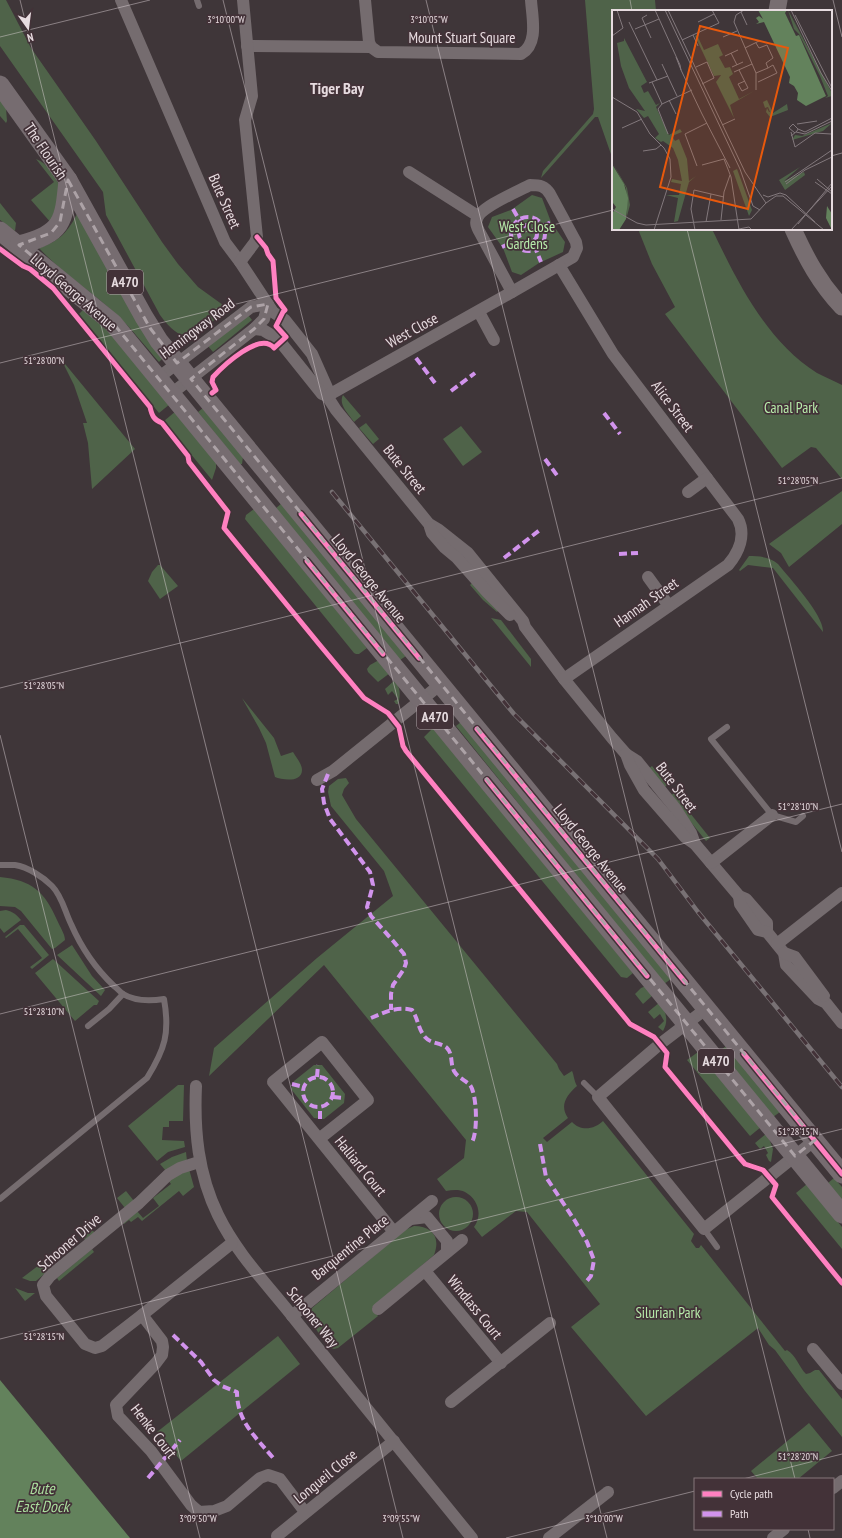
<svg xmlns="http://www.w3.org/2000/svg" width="842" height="1538" font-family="'PT Sans Narrow',sans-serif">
  <rect width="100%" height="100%" fill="#3f3639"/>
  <g fill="#4f6349">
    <path d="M0 0H6L31 48 96 141 162 242 178 264 198 287 223 305 222 314C195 335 185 349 160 315L106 215 103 192 0 46Z"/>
    <polygon points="585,0 655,0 656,11 613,11 613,160 598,117 595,117 541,178 543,171 593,114 594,109"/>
    <polygon points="0,99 6,108 7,121 6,123 0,116"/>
    <path d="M36 159C48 163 55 177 61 188L52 224 31 200 54 182Z"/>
    <polygon points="532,195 542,198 551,222 565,242 563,252 539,263 521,275 512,272 503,248 488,227 492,217 511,210"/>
    <polygon points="0,203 16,223 15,231 0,220"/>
    <path d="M78 212 163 358 159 362C145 346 132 329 116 314 91 291 62 273 39 248 60 241 68 232 78 212Z"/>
    <path d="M638 229H712C737 281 766 341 817 373 825 377 834 381 842 385V479L816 448 811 447 782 468 665 314 675 307 652 264Z"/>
    <polygon points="84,309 112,335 170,404 159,413 79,314"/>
    <polygon points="248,315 252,320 213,352 208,346"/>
    <polygon points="61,359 135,449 92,489 88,443 83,423 87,423 74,385"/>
    <path d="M343 395 361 416 354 422C349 414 338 405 343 395Z"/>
    <polygon points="203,408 243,457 242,464 240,464 198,412"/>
    <polygon points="176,411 216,463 216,468 212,480 164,421"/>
    <polygon points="366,423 379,439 373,444 359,428"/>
    <polygon points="461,426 482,452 463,466 443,439"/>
    <polygon points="842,491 842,524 789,567 781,553 769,544"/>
    <polygon points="282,503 406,656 400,660 275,509"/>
    <polygon points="254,509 367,648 359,654 356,654 354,653 245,519 246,515"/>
    <path d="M749 556C759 556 771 557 778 564 790 579 824 615 823 632L773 568 748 565 740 571 739 570Z"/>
    <polygon points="158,565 160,565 178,586 160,599 148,581 152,572"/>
    <polygon points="473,582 500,609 497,612 483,600 470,585"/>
    <polygon points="491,618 501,620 531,659 531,667"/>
    <polygon points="379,660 390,673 378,682 368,672 367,669 370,665"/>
    <path d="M395 680C400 688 401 694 398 704H396L394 701 398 699 392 691 388 695 385 689Z"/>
    <path d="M242 698 274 738 281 756 293 752C296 757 302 764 302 770 302 783 282 780 275 777L266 743 259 728Z"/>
    <polygon points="461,722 671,979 664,984 456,726"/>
    <polygon points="433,728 633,973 627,978 621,977 424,737"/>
    <polygon points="652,766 667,785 664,788 648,769"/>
    <path d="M346 778 349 783 344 789 342 795 356 819 557 1064 559 1069 564 1076 572 1071C574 1075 574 1081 577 1086 567 1095 559 1105 568 1118L543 1138 547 1142 572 1122C581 1132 595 1129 603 1121L694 1234 691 1241 696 1248H699L701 1245 785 1351 787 1350C796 1355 799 1367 806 1374L810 1373 815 1370H819L842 1399V1437L805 1391 775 1350 769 1345 758 1328 646 1416 571 1327 600 1304 527 1212 516 1211 482 1237 474 1227C483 1215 478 1199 465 1192 459 1189 452 1190 446 1191L437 1179 464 1158 466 1140 324 965 209 1076 214 1048 317 958 393 896 384 871 331 806 328 792 329 786 338 779Z"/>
    <polygon points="674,793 710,838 706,841 670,796"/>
    <path d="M0 877C32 880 45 892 57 920 60 927 65 934 65 940L55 948 52 949 21 911 15 907 0 906Z"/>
    <path d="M6 910C13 912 16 914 21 920L4 933 0 928V911Z"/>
    <polygon points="20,925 24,925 49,955 32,969 30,967 42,958 18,929 6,938 5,937"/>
    <polygon points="72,945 92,976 105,990 101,996 57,955"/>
    <polygon points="53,959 99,1001 97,1005 94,1005 75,1021 35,973"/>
    <polygon points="646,986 653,995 643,1004 635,994 641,988"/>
    <path d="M660 1002C666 1012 669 1021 663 1031L658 1027 664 1021 660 1014 654 1019 648 1012Z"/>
    <polygon points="727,1045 780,1112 773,1117 720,1051"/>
    <polygon points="698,1052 761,1127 750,1136 687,1060"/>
    <polygon points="314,1065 322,1065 345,1094 344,1103 324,1119 314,1118 291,1089 294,1081"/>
    <polygon points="178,1085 184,1085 183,1121 169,1121 169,1127 163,1127 162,1140 184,1141 185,1147 168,1152 157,1161 128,1126"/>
    <polygon points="767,1133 773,1149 771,1162 769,1161 766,1155 768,1153 764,1146 760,1149 755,1143"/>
    <polygon points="186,1152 187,1161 166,1171 160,1164 172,1157"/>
    <polygon points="189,1169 194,1187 183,1196 179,1191 142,1221 138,1217 131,1222 129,1220 124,1224 123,1223 137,1211 143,1218 159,1206 153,1198 171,1184 168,1180"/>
    <polygon points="834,1178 842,1187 842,1200 828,1183"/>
    <polygon points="807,1184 842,1227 842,1249 796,1193"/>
    <polygon points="126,1191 134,1201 125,1208 117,1198"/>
    <circle cx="456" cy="1214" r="17"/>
    <polygon points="86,1223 95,1233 86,1241 77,1231"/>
    <path d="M414 1226C432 1226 441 1237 434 1255L372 1308 378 1316 338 1348 334 1349 331 1348C322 1337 307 1323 312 1308L405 1230Z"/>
    <polygon points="92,1249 94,1252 59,1281 57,1278"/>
    <polygon points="43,1262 49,1270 36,1281 30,1281 22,1278"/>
    <polygon points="15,1288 28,1293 35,1293 25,1301"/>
    <polygon points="278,1336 300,1364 181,1461 157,1432"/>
    <polygon points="809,1423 832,1451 798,1479 758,1479 751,1471"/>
  </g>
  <polygon fill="#63825c" points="0,1380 130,1538 0,1538"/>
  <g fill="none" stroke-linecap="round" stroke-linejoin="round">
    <g stroke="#756c6f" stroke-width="6">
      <polyline points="197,0 199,6"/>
      <polyline points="727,727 711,739 772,815 796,822 803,816"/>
      <path d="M0 865C5 865 10 865 15 865 28 867 43 877 52 886 62 896 65 912 71 924 81 947 96 969 114 986 117 988 120 992 123 994 136 1002 151 1001 164 999 170 1033 165 1049 147 1078L0 1199"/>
      <polyline points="88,1026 109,1009 123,994"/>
      <polyline points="584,1083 598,1097"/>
      <polyline points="704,1229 717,1247"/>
    </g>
    <g stroke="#756c6f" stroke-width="12">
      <polyline points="121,0 225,242 240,262 273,312 285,320 312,354 328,390 327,396 336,410 429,524 439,530 468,553 523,621 525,627 564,679 612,738 626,754 637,761 675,808 691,833 695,844"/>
      <polyline points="365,0 369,42 371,47"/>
      <path d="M247 46 371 47 378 52 521 54C539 44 532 17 531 0"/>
      <polyline points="409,172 478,216"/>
      <path d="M530 185C540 185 545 186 550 194L576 242 577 248 573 257 512 292 479 231C477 227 475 223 477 219 480 207 519 191 530 185Z"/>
      <polyline points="240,262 255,242 257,237 245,120 252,96 243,0"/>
      <path d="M559 265 613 354 738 519C746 535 739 552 728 565L564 679"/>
      <polyline points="479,312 494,340"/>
      <polyline points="254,329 263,330 278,339 322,394 327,396"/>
      <polyline points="158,378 251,307 268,304"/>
      <polyline points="171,394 254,329 264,319 268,304"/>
      <polyline points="327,396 512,292"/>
      <polyline points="688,492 707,478"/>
      <polyline points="430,527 432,533 445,548 457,558 487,592 510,615"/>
      <polyline points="648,577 669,606"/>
      <polyline points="626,754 630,765 644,790 685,837 695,844 739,896 746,899 767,923 767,932 784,953 786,965 818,999 826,1003 842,1023"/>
      <polyline points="317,780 333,771 441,684"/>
      <polyline points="711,863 772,815"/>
      <polyline points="739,896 740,904 758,930 767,932"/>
      <polyline points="777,944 842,893"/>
      <polyline points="784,953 795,957 824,996"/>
      <polyline points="707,1008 660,1044 598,1097 704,1229 815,1140"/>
      <path d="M196 1086C194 1131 198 1174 218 1215 237 1254 267 1284 293 1317 352 1391 412 1464 472 1538"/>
      <polyline points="319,1139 368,1100 322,1042 273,1082 394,1232"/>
      <polyline points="411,1219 427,1217 447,1241 447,1252"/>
      <polyline points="232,1243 142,1315 162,1341 163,1347 162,1355 156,1363 116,1405 118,1416 151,1451 191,1505 199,1512 214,1511 227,1506 260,1478 268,1475 280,1479 305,1512"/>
      <polyline points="425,1271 501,1363"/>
      <polyline points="378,1309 462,1240"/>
      <polyline points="142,1315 102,1346 95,1348 85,1344 46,1296 43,1285 50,1276 139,1203 168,1175 180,1168 199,1162"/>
      <polyline points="292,1316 432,1201"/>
      <polyline points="813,1349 842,1384"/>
      <polyline points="451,1402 550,1323"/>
      <polyline points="833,1488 842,1481"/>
      <polyline points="277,1536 394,1441"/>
      <polyline points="549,1538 608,1492"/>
      <polyline points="773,1538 784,1529"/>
    </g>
    <g stroke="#786e71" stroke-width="17">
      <polyline points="777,11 779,0"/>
      <path d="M793 229C806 258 820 284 842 307"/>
    </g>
    <g stroke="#766c70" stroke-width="19">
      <polyline points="0,85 68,180 144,317 159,341 842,1174"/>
      <polyline points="0,231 113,323 842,1214"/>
      <path d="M19 245C63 233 64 223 68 180"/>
    </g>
    <defs>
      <polyline id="rail" points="332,492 514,714 658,859 698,912 842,1087"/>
    </defs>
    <use href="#rail" stroke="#787174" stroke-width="4.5"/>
    <use href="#rail" stroke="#433238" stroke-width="3" stroke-dasharray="9" stroke-linecap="butt"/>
    <g stroke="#d193ec" stroke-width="4" stroke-dasharray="8 4" stroke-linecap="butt">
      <polyline points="513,209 521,223"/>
      <circle cx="528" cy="234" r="17"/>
      <circle cx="528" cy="234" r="9"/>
      <polyline points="543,226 551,222"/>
      <polyline points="534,245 541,262"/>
      <polyline points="502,247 513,242"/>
      <polyline points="416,358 435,383"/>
      <polyline points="451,391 475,373"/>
      <polyline points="604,413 620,434"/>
      <polyline points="545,459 559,478"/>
      <polyline points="619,554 638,553"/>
      <polyline points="504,558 541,529"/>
      <polyline points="328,774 322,789 324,803 330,819 370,872 373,885 367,907 371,916 394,942 404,954 406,963 404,969 393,985 391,994 391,1010"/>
      <path d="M371 1018C385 1012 397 1006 412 1010 418 1018 418 1029 425 1037 431 1044 440 1042 447 1048 453 1054 450 1063 454 1071 458 1078 465 1080 470 1085 477 1094 478 1132 472 1142"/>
      <circle cx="318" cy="1092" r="15"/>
      <polyline points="317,1077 318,1065"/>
      <polyline points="292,1084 304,1087"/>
      <polyline points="333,1097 344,1098"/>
      <polyline points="320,1119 320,1108"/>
      <polyline points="540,1144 546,1177 575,1221 587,1242 594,1260 591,1276 586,1282"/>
      <path d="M173 1335 201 1362 214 1380 222 1386 237 1392C237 1422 256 1437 274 1459"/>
      <polyline points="148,1478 180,1440"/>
    </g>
    <defs>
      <g id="cycleway">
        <path d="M0 249 23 266 30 269 53 288 150 407C152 416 154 420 162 423L188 456 189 462 228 512 224 528 319 644 364 698 388 713 399 727 403 746 406 751 626 1019 630 1024 654 1037 667 1053 665 1067 738 1156 745 1164 763 1170 776 1185 772 1197 842 1283"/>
        <path d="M212 393 216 390 212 382 213 377C223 366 260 331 274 348L286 337 276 326 283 312 285 310 276 298 273 261 268 254 266 248 257 237"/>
        <polyline points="301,514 419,658"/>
        <polyline points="307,561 383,654"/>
        <polyline points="477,729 685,982"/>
        <polyline points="487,780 647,976"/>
        <polyline points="744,1054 842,1174"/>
      </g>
    </defs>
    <use href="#cycleway" stroke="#433238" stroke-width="8"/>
    <use href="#cycleway" stroke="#ff80c0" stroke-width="5"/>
  </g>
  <path fill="none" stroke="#aca2a6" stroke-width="3" stroke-dasharray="8 5" stroke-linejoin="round" d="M68 180 150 328 177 363 251 307 268 304 264 319 254 329 191 379 815 1140 795 1156 113 323 19 245 51 233 60 222Z"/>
  <path fill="none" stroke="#e7dce0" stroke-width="1" stroke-opacity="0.45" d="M20 0 403 1538M223 0 607 1538M426 0 795 1479M630 0 632 11M833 0 842 37M0 37 150 0M831 156 842 153M687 229 842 852M0 363 613 210M0 688 842 478M0 735 200 1538M0 1014 842 804M0 1339 842 1129M743 1479 842 1454M808 1529 810 1538M506 1538 695 1491"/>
  <g text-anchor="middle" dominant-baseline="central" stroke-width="3.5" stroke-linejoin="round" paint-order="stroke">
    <g fill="#433238" stroke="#b6a9ae" stroke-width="1">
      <rect x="107" y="270" width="36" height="24" rx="3"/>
      <rect x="417" y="705" width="36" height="24" rx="3"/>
      <rect x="698" y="1049" width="36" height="24" rx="3"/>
    </g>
    <g font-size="14" font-weight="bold" fill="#e7dce0">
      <text x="125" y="282">A470</text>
      <text x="435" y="717">A470</text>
      <text x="716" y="1061">A470</text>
    </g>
    <g font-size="15" fill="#e7dce0" stroke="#433238">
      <text x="462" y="37">Mount Stuart Square</text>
      <text transform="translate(46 151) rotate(56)">The Flourish</text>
      <text transform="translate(225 201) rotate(66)">Bute Street</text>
      <text transform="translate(74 292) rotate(41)">Lloyd George Avenue</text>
      <text transform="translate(197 328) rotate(-37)">Hemingway Road</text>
      <text transform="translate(412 330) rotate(-29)">West Close</text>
      <text transform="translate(673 406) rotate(53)">Alice Street</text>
      <text transform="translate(405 469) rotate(51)">Bute Street</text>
      <text transform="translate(369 578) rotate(51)">Lloyd George Avenue</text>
      <text transform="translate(646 602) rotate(-35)">Hannah Street</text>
      <text transform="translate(677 787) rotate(53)">Bute Street</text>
      <text transform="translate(591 848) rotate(51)">Lloyd George Avenue</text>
      <text transform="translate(361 1166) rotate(51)">Halliard Court</text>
      <text transform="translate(69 1242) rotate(-41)">Schooner Drive</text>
      <text transform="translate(350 1247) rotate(-39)">Barquentine Place</text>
      <text transform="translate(475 1307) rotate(51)">Windlass Court</text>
      <text transform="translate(313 1317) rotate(51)">Schooner Way</text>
      <text transform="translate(154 1431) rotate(52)">Henke Court</text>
      <text transform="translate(325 1476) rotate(-39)">Longueil Close</text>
    </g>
    <g font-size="15" fill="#b7ebaa" stroke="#433238">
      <text x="527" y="226">West Close<tspan x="527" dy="17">Gardens</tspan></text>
      <text x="791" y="407">Canal Park</text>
      <text x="668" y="1312">Silurian Park</text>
    </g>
    <g font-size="16" font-weight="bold" fill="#e7dce0" stroke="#433238">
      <text x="337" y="88">Tiger Bay</text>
    </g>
    <g font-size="16" font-style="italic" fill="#abde9e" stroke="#433238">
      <text x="42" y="1488">Bute<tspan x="42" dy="18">East Dock</tspan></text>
    </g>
  </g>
  <g transform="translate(612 10)">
    <rect width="220" height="220" fill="#3f3639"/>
    <path d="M176 0 220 83V86L213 88 216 86 208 66 187 24 182 19ZM85 25 92 40 106 34 111 45 107 47 113 58 118 57 121 64 117 67 127 89 142 81 118 95 122 108 104 72 109 65 102 66 83 26ZM12 28 35 72 29 76 32 83 36 81 44 95 48 93 44 97 57 125 68 119 70 122 60 126 63 131 67 129 75 149 77 171 84 166 77 172 66 211 62 212 66 188 54 185H67L69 174 59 172 60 169 70 171 66 150 61 138 51 131 49 132 43 128 47 124 36 106 32 108 24 99 33 101 17 78 9 56 5 33 12 31ZM155 90 161 103 175 94 176 100 158 107 154 102 155 98 157 102H158L156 97 153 98 151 92ZM220 113 211 121 180 130 183 125 190 126ZM0 152 15 178 18 195 15 206 14 178ZM188 157 172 171 192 162 193 165 173 180 167 170ZM125 159 140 200 137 206 121 161Z" fill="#4f6349"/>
    <path d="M146 0H175L173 3 184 26 187 25 214 86 194 96 185 90 186 83 182 76 177 73 178 67 152 12 144 14 147 12 144 8 147 6 151 9ZM0 154 12 174 16 188 14 209 7 220H0V204L4 197 1 193ZM215 196 220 204V220L214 208Z" fill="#63825c"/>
    <path fill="none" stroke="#63825c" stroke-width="2" d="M0 168 7 186V201"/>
    <path fill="none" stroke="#82787c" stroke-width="1" d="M43 0 68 55 69 60 64 47M53 0 128 159 141 196 148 200M56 0 133 162 154 193M132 0 124 5 122 12 144 63V80M179 0 209 63 220 81M129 2 135 15M35 5 30 8 39 28M183 5 220 78M17 12 45 70M86 12 102 4M23 19 47 9M81 25 86 36M0 26 11 18 5 0M111 27 125 21M70 30 107 13 100 0M144 33 147 38 155 35 161 48 154 53 156 58 144 63M133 38 147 31M119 43 125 55M113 46 126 40M50 54 65 86M84 57 95 52 102 68 90 74M120 57 131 52M69 60 90 104M127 60 136 78 130 81 126 74 133 71M122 62 140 54M40 72 50 94 80 80M146 72 165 63 161 55 156 58M37 73 56 66M0 87 25 102 38 124 52 138 58 149 59 167 42 220M57 90 64 104M50 94 46 99 56 124M90 104 105 133M185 114 205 111M110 115 123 109M10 118 30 109M186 119 193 122 220 108M179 122 183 137 203 123 219 124M184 122 193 124 220 111M179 126 185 121 186 119 181 114 177 118 183 123M105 133 118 158M31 141 44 139 49 135M112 149 119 167 127 220M90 155 112 149M85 156 73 124 95 113M205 169 220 182M173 172 220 140M203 172 220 184M174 174 193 160 220 147M151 185 156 187 168 183 174 185 203 212M154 193 164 186H171L212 220M0 199 25 213 34 215 139 209 154 193M109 210 112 182 118 165M94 212 99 184M186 214 220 173M127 219 137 217 140 220M83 220 79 199 82 180 112 187M179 220 220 176"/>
    <path fill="#e8590c" fill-opacity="0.15" stroke="#e8590c" stroke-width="2" d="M88 16 176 38 136 199 48 177Z"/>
    <rect width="220" height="220" fill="none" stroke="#e7dce0" stroke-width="2"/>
  </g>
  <g font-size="10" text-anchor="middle" fill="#e7dce0" stroke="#433238" stroke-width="3.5" stroke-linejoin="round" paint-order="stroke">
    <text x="226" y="23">3°10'00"W</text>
    <text x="429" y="23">3°10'05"W</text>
    <text x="44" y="364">51°28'00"N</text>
    <text x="798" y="484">51°28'05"N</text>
    <text x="44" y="689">51°28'05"N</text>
    <text x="798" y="810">51°28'10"N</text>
    <text x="44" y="1015">51°28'10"N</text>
    <text x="798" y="1135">51°28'15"N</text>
    <text x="44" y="1340">51°28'15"N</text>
    <text x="798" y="1460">51°28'20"N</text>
    <text x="198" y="1522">3°09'50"W</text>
    <text x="401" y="1522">3°09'55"W</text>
    <text x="604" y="1522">3°10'00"W</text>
  </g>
  <rect x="694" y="1478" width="140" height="52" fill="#433238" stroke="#85767b"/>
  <rect x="702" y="1491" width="20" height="6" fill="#ff80c0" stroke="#85767b"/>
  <text x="730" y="1498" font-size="12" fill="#e7dce0">Cycle path</text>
  <rect x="702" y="1511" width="20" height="6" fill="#d193ec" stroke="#85767b"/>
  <text x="730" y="1518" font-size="12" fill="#e7dce0">Path</text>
  <g transform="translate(28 28) rotate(166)" stroke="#433238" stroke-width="3" paint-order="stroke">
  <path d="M0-3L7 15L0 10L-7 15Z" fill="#e7dce0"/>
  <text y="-6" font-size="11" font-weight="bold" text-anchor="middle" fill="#e7dce0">N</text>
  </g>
</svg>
